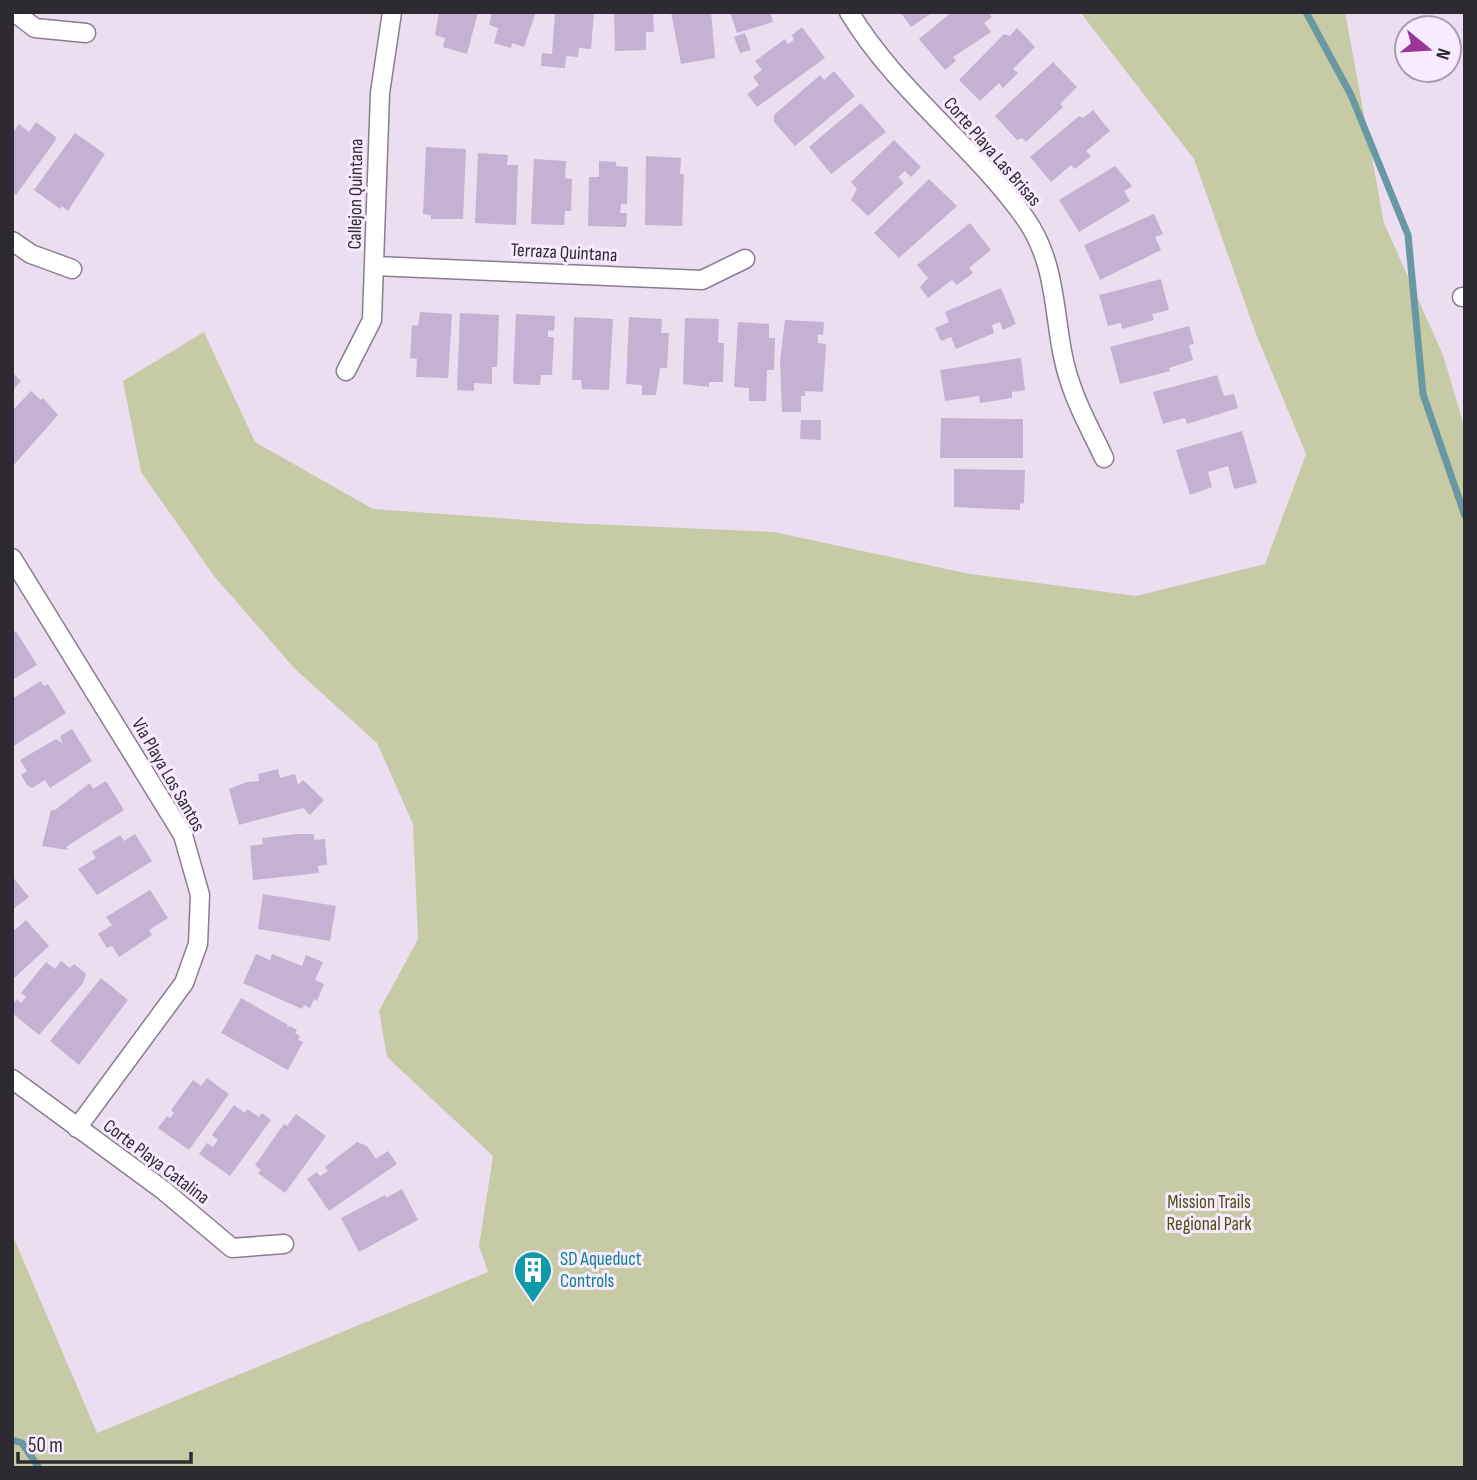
<svg xmlns="http://www.w3.org/2000/svg" width="1477" height="1480" font-family="'Sofia Sans Condensed',sans-serif">
  <rect width="100%" height="100%" fill="#ebdef1"/>
  <polygon fill="#c6cba6" points="1080,12 1345,12 1384,223 1443,355 1465,429 1465,1468 12,1468 12,1234 97,1433 488,1272 479,1246 493,1156 387,1057 379,1011 418,939 413,824 377,743 295,669 214,576 141,472 123,381 204,332 255,442 373,509 568,523 774,532 970,574 1136,596 1265,564 1306,454 1256,334 1194,159"/>
  <g fill="none" stroke-linecap="round" stroke-linejoin="round">
    <g stroke="#6998a2" stroke-width="7">
      <polyline points="1306,12 1351,95 1408,235 1423,394 1465,516"/>
      <polyline points="12,1440 22,1443 39,1468"/>
    </g>
  </g>
  <g fill="#c7b1d2">
    <polygon points="439,12 478,12 467,54 443,47 445,38 435,35"/>
    <polygon points="492,12 536,12 524,47 512,43 511,48 494,43 498,28 489,25"/>
    <polygon points="555,12 594,12 591,49 579,48 578,57 566,56 565,68 541,66 542,53 552,54"/>
    <polygon points="614,12 653,12 654,32 646,32 646,50 615,51"/>
    <polygon points="671,12 711,12 715,58 681,64"/>
    <polygon points="730,12 770,12 773,22 737,33"/>
    <polygon points="900,12 933,12 911,27"/>
    <polygon points="952,12 988,12 992,17 984,23 991,32 953,57 956,61 945,70 919,39"/>
    <polygon points="802,27 825,58 757,107 747,94 759,85 753,77 762,70 755,61 785,39 788,44 794,40 792,35"/>
    <polygon points="1017,28 1035,47 1013,69 1018,73 1003,88 999,83 980,101 959,80 1004,34 1010,36"/>
    <polygon points="745,33 751,50 740,53 734,37"/>
    <polygon points="1053,62 1077,87 1060,104 1063,107 1026,142 1022,138 1017,140 995,116"/>
    <polygon points="834,71 855,96 795,146 774,122 774,115 820,75 824,80"/>
    <polygon points="861,103 886,132 831,174 809,147"/>
    <polygon points="1093,110 1110,131 1086,151 1091,156 1075,169 1071,165 1051,182 1030,157 1079,116 1083,118"/>
    <polygon points="36,122 56,137 55,141 16,195 12,192 12,134 19,124 29,132"/>
    <polygon points="75,133 105,154 68,211 62,206 60,209 34,190"/>
    <polygon points="894,140 921,167 911,177 905,171 898,177 904,183 868,216 851,200 857,189 851,182"/>
    <polygon points="426,147 466,149 463,219 431,219 431,215 423,214"/>
    <polygon points="478,153 508,155 507,165 518,165 516,225 475,223"/>
    <polygon points="646,156 681,158 680,174 684,174 682,226 645,225"/>
    <polygon points="534,159 566,161 565,178 572,179 571,211 565,211 564,225 531,224"/>
    <polygon points="599,161 616,162 616,166 628,167 627,204 621,204 620,213 627,213 626,227 588,226 589,177 599,177"/>
    <polygon points="1115,166 1132,186 1124,191 1130,201 1079,232 1059,200"/>
    <polygon points="929,179 957,206 899,258 874,233"/>
    <polygon points="1154,214 1163,234 1155,237 1161,250 1100,280 1084,245"/>
    <polygon points="970,223 991,250 969,268 973,273 957,285 952,280 928,298 920,287 928,278 917,265"/>
    <polygon points="1161,279 1169,310 1152,314 1154,320 1122,329 1121,323 1108,326 1099,295"/>
    <polygon points="1001,288 1016,324 1003,330 1000,322 992,325 994,333 956,349 951,337 941,341 935,328 949,322 945,312"/>
    <polygon points="420,312 452,314 448,378 416,377 417,359 410,358 412,325 418,326"/>
    <polygon points="460,313 499,315 497,367 492,367 492,384 474,383 474,391 457,390"/>
    <polygon points="516,314 555,316 554,331 548,330 548,337 554,337 552,375 541,375 540,385 514,384 513,380"/>
    <polygon points="574,317 613,319 609,390 582,389 581,380 572,380"/>
    <polygon points="629,317 662,319 661,333 669,333 667,368 660,368 656,395 642,395 642,385 626,384"/>
    <polygon points="685,318 719,319 718,343 724,343 723,382 709,382 709,387 683,384"/>
    <polygon points="785,320 824,322 823,335 818,334 818,343 826,344 823,392 805,391 805,396 801,396 801,412 782,412 780,361"/>
    <polygon points="738,322 769,324 769,338 775,338 774,370 767,370 766,401 749,401 749,388 734,387"/>
    <polygon points="1189,326 1194,344 1189,345 1193,360 1169,368 1170,371 1120,384 1110,347"/>
    <polygon points="1021,358 1025,390 1012,392 1012,398 980,403 979,396 945,401 940,370"/>
    <polygon points="12,372 21,381 12,391"/>
    <polygon points="1217,375 1224,396 1234,394 1238,408 1187,424 1185,418 1163,424 1153,392"/>
    <polygon points="31,391 41,400 43,398 58,415 12,467 12,411"/>
    <polygon points="941,418 1023,419 1023,458 940,458"/>
    <polygon points="801,420 821,420 821,440 800,439"/>
    <polygon points="1242,431 1257,483 1234,489 1228,466 1208,472 1212,487 1190,495 1176,450"/>
    <polygon points="954,469 1025,470 1024,503 1020,504 1020,510 954,507"/>
    <polygon points="16,631 37,665 12,680 12,633"/>
    <polygon points="41,681 44,686 48,684 66,713 12,747 12,699"/>
    <polygon points="72,729 92,761 50,788 45,780 32,788 27,785 21,775 27,771 20,760 56,739 63,744 60,736"/>
    <polygon points="278,769 280,778 295,774 298,785 303,780 324,800 310,815 303,808 239,825 229,789 247,782 259,781 258,774"/>
    <polygon points="106,781 124,810 66,847 68,850 42,846 51,810 55,810 90,783 93,789"/>
    <polygon points="135,834 152,861 97,895 78,869 96,858 92,852 120,835 124,841"/>
    <polygon points="297,834 314,834 314,840 325,839 327,865 318,866 319,873 253,880 250,846 263,844 262,838"/>
    <polygon points="12,876 29,897 12,910"/>
    <polygon points="150,890 168,918 149,930 152,935 119,957 112,946 107,948 98,934 112,925 106,917"/>
    <polygon points="263,894 336,906 330,941 258,929"/>
    <polygon points="26,920 49,946 12,980 12,927 15,930"/>
    <polygon points="256,954 270,960 272,954 302,966 306,955 323,962 315,980 324,984 317,1001 314,999 310,1008 304,1005 302,1009 243,983"/>
    <polygon points="61,961 70,968 74,964 86,974 83,983 39,1035 12,1013 12,1005 17,999 21,1003 26,997 21,993 46,962 55,969"/>
    <polygon points="101,978 128,1000 79,1065 50,1041"/>
    <polygon points="241,998 288,1025 286,1028 290,1026 297,1030 295,1033 300,1036 298,1040 303,1042 288,1070 221,1033"/>
    <polygon points="207,1078 229,1094 189,1150 158,1128 167,1116 170,1118 174,1113 171,1110 193,1080 201,1086"/>
    <polygon points="234,1105 245,1113 247,1109 259,1117 262,1113 271,1120 230,1176 199,1154 207,1143 213,1147 218,1140 212,1135"/>
    <polygon points="296,1114 326,1136 285,1193 258,1173 261,1170 255,1165 284,1124 287,1126"/>
    <polygon points="357,1142 367,1146 376,1159 388,1151 397,1164 329,1211 307,1179 317,1172 320,1176 328,1171 325,1167"/>
    <polygon points="402,1189 418,1220 359,1252 341,1218 385,1195 386,1198"/>
  </g>
  <g fill="none" stroke-linecap="round" stroke-linejoin="round">
    <defs>
      <g id="minor">
        <polyline points="14,12 35,28 86,33"/>
        <path d="M849 12C896 90 972 144 1025 218 1062 270 1051 330 1071 385 1079 410 1093 434 1104 458"/>
        <polyline points="12,241 31,254 72,269"/>
        <polyline points="375,266 702,280 745,259"/>
        <polyline points="1462,297 1465,297"/>
        <polyline points="346,371 372,320 380,93 392,12"/>
        <polyline points="12,558 183,835 200,895 198,944 184,983 77,1128"/>
        <polyline points="12,1079 163,1190 232,1248 284,1244"/>
      </g>
    </defs>
    <use href="#minor" stroke="#897e8f" stroke-width="21"/>
    <use href="#minor" stroke="#fff" stroke-width="18"/>
  </g>
  <defs>
    <symbol id="building-pin" viewBox="-11 -11 22 30"><path d="M0 17L-7.5 6A9.5 9.5 0 1 1 7.5 6Z" fill="#0f9aa8" stroke="#f8ebff"/><path d="M-4-6H4V6H1V3H-1V6H-4ZM-2.5-4.3h1.7v1.8h-1.7ZM.8-4.3h1.7v1.8H.8ZM-2.5-1h1.7V.8h-1.7ZM.8-1h1.7V.8H.8Z" fill="#fff"/></symbol>
  </defs>
  <g fill-rule="evenodd">
    <use href="#building-pin" x="511" y="1248" width="44" height="60"/>
  </g>
  <g text-anchor="middle" dominant-baseline="central" stroke-width="6" stroke-linejoin="round" paint-order="stroke">
    <g font-size="19" fill="#2e2a31" stroke="#f8ebff">
      <text transform="translate(992 152) rotate(49)">Corte Playa Las Brisas</text>
      <text transform="translate(356 194) rotate(-89)">Callejon Quintana</text>
      <text transform="translate(564 253) rotate(3)">Terraza Quintana</text>
      <text transform="translate(168 775) rotate(60)">Via Playa Los Santos</text>
      <text transform="translate(156 1162) rotate(37)">Corte Playa Catalina</text>
    </g>
    <g font-size="19" fill="#4b5013" stroke="#f8ebff">
      <text x="1209" y="1202">Mission Trails<tspan x="1209" dy="22">Regional Park</tspan></text>
    </g>
    <g font-size="19" fill="#0d838f" stroke="#f8ebff" text-anchor="start">
      <text x="560" y="1259">SD Aqueduct<tspan x="560" dy="22">Controls</tspan></text>
    </g>
  </g>
  <rect width="1477" height="1480" fill="none" stroke="#2e2a31" stroke-width="28"/>
  <g transform="translate(1428 49) rotate(108)"><circle r="33" fill="#f8ebff" stroke="#a79ead" stroke-width="2"/>
  <path d="M0-5L12 26L0 18L-12 26Z" fill="#9a359a"/>
  <text y="-10" font-size="19" font-weight="bold" text-anchor="middle" fill="#2e2a31">N</text>
  </g>
  <path d="M18 1452v10h173v-10" fill="none" stroke="#2e2a31" stroke-width="3.5"/>
  <text x="28" y="1452" font-size="21" fill="#2e2a31" stroke="#f8ebff" stroke-width="5" paint-order="stroke">50 m</text>
</svg>
